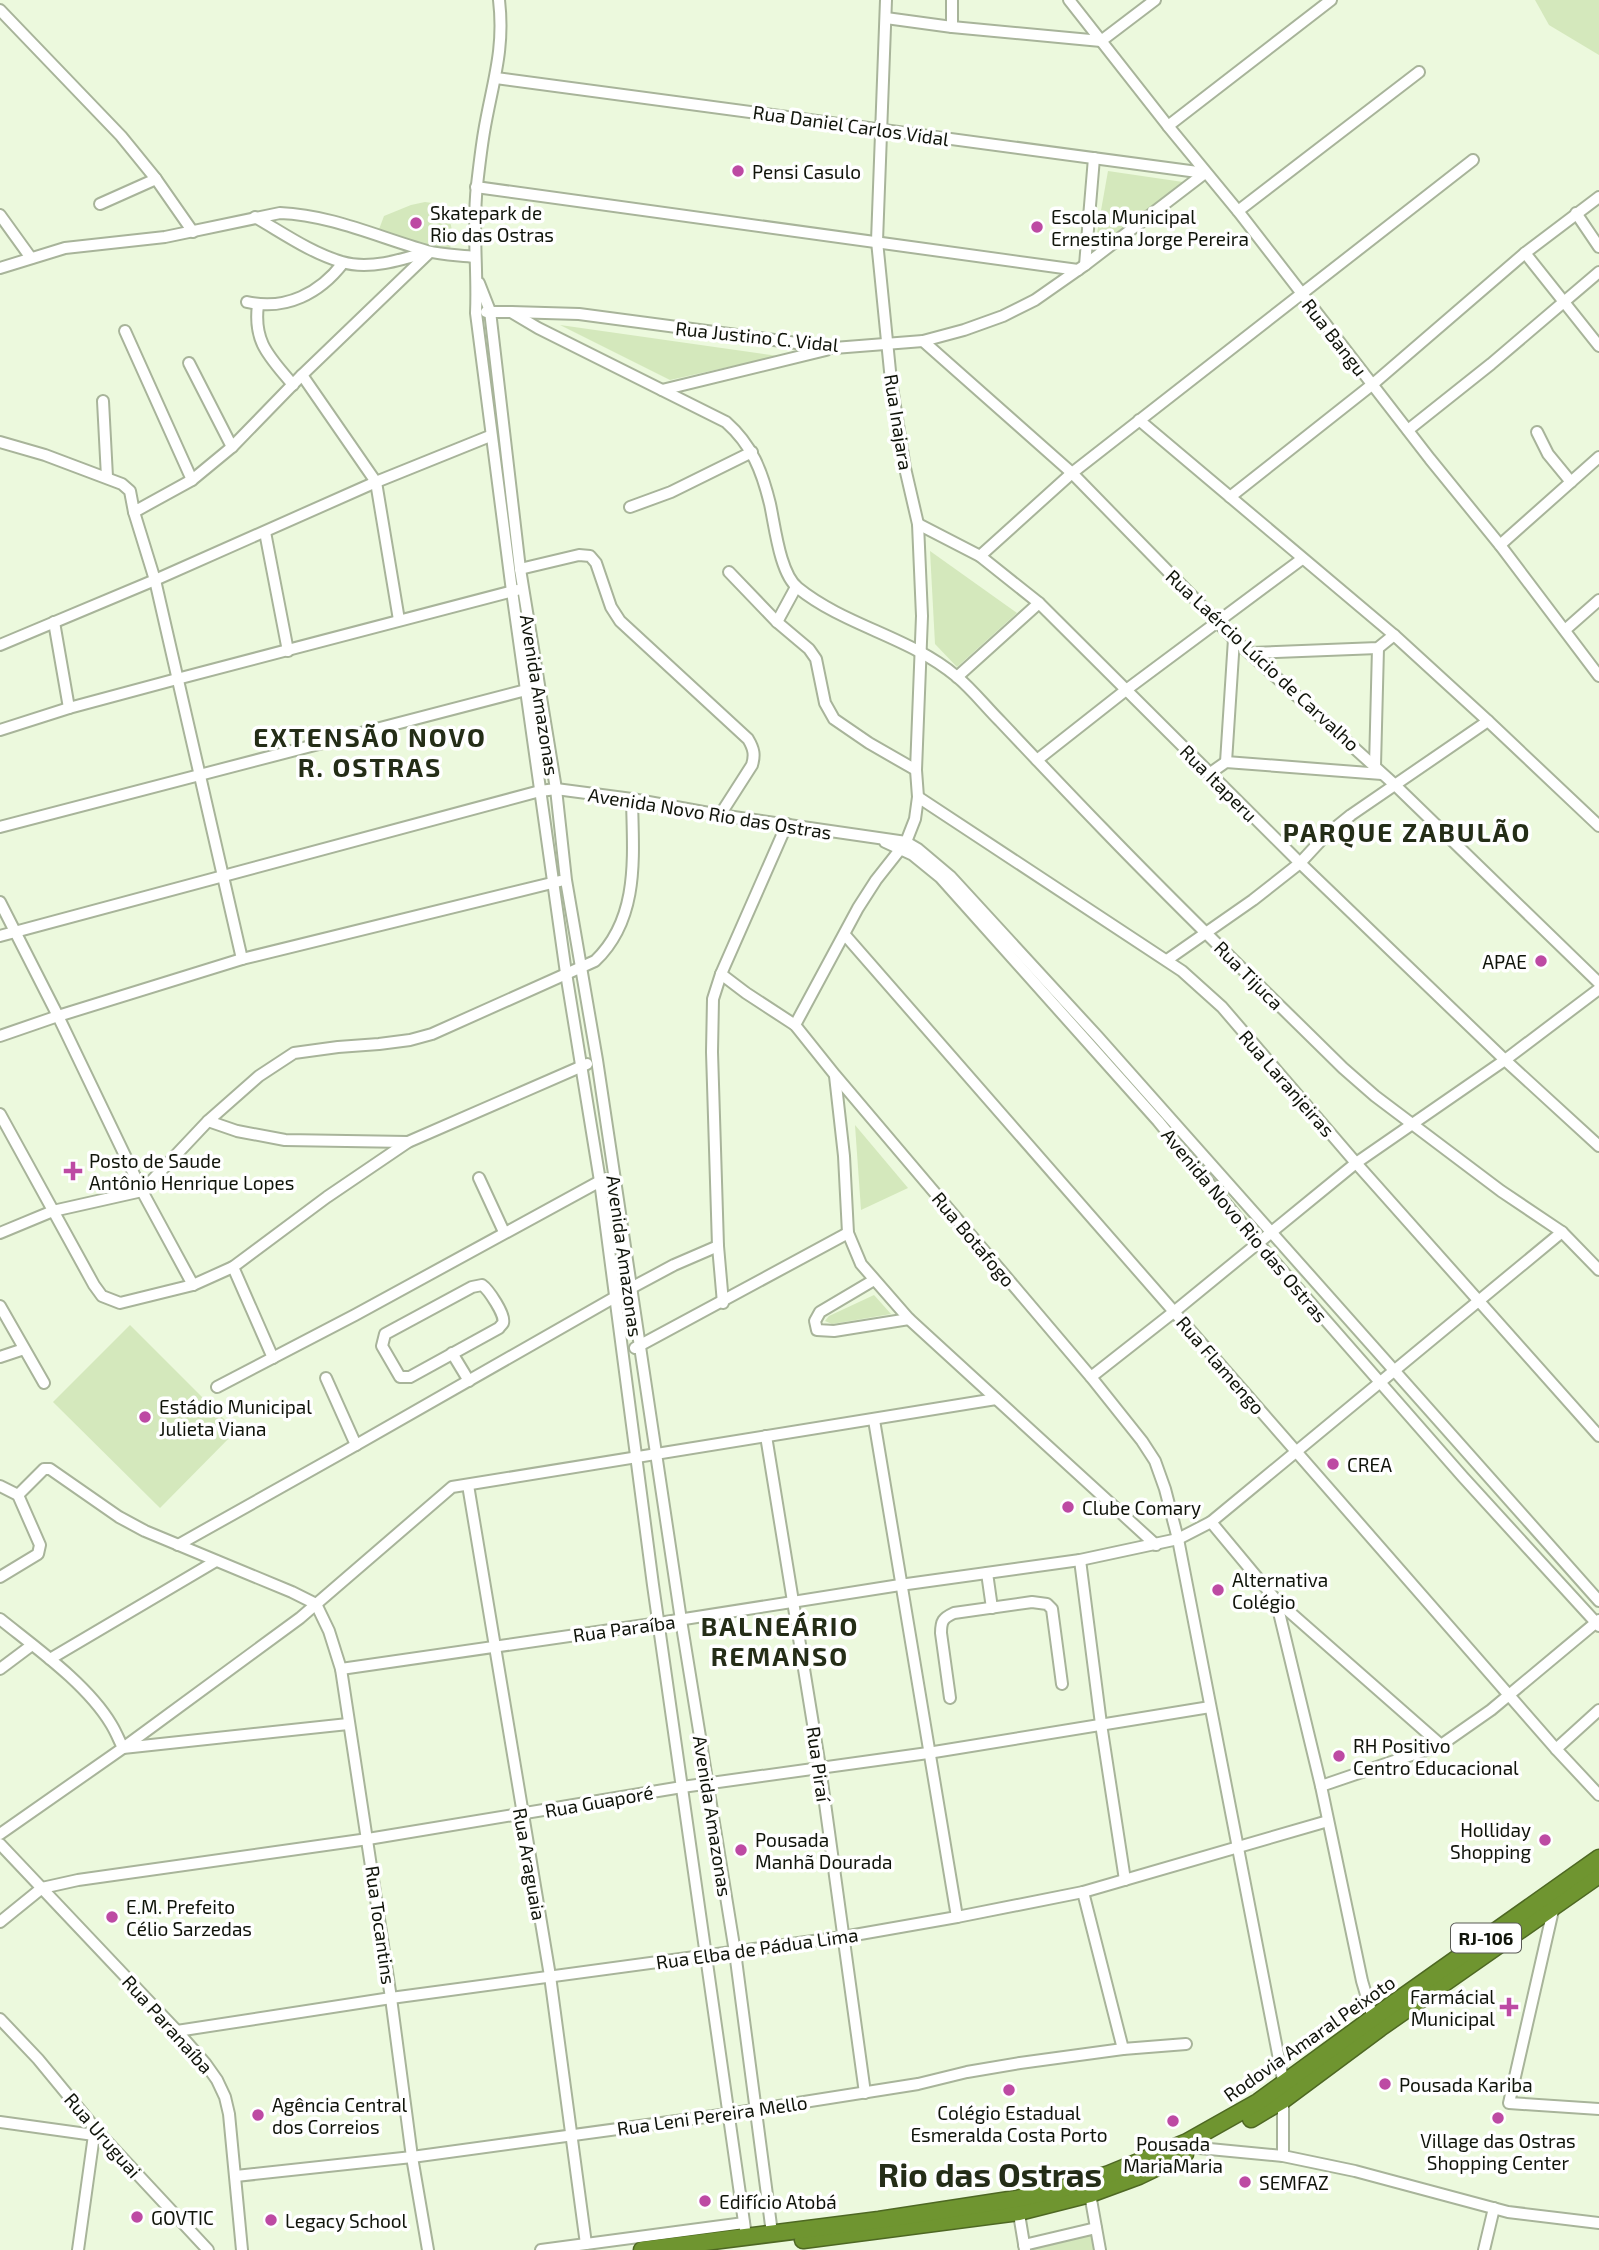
<svg xmlns="http://www.w3.org/2000/svg" width="1599" height="2250" font-family="'Exo 2',sans-serif">
  <rect width="100%" height="100%" fill="#ecf9dd"/>
  <g fill="#d4e8bc">
    <polygon points="1535,0 1599,0 1599,55 1549,25"/>
    <polygon points="1108,171 1183,182 1094,250"/>
    <polygon points="425,202 446,205 452,230 450,251 378,232 384,216 411,205"/>
    <polygon points="560,325 778,356 670,380"/>
    <polygon points="930,551 1017,613 957,667 935,644"/>
    <polygon points="855,1125 908,1188 861,1210"/>
    <polygon points="874,1295 891,1314 832,1324 825,1321 829,1316"/>
    <polygon points="130,1325 236,1431 160,1508 53,1402"/>
    <polygon points="1092,2235 1095,2250 1032,2250 1031,2249"/>
  </g>
  <g fill="none" stroke-linecap="round" stroke-linejoin="round">
    <defs>
      <g id="minor">
        <path d="M499 0C505 51 492 84 484 132 481 150 479 168 477 185 472 228 478 270 476 313L512 591 566 973 600 1181 653 1585 746 2236"/>
        <polyline points="952,0 952,27"/>
        <polyline points="1069,0 1168,126 1238,211 1430,459 1500,545 1599,676"/>
        <polyline points="0,10 121,136 156,179 193,232"/>
        <polyline points="886,18 952,27 1101,41 1155,0"/>
        <polyline points="496,78 1205,173"/>
        <polyline points="1168,126 1331,0"/>
        <polyline points="476,187 1078,270"/>
        <polyline points="100,204 156,179"/>
        <polyline points="1238,211 1419,72"/>
        <polyline points="1576,213 1599,247"/>
        <polyline points="0,215 31,258"/>
        <path d="M255 217C283 233 311 253 342 262 369 270 401 260 427 252"/>
        <polyline points="1525,253 1599,346"/>
        <polyline points="1085,265 1094,158"/>
        <path d="M0 268 65 248 165 237 280 213C331 215 378 237 427 251 442 255 459 255 475 257"/>
        <polyline points="479,283 490,311 520,569 556,789 566,880 597,1060 681,1620 735,1952 772,2233"/>
        <path d="M247 302C286 311 320 293 343 263"/>
        <path d="M258 305C253 343 270 357 293 385"/>
        <path d="M486 312H511L538 328 726 422C752 445 762 471 770 504 775 527 780 574 798 588 845 626 910 637 956 676 972 689 985 706 1000 721 1034 757 1068 793 1103 829 1181 910 1263 989 1343 1068L1375 1096 1501 1191 1562 1232 1599 1270"/>
        <polyline points="511,312 579,314 834,348 923,341 964,330 1003,316 1035,300 1085,265 1205,173"/>
        <polyline points="125,331 192,480"/>
        <polyline points="923,341 1072,473 1234,639 1395,785 1599,983"/>
        <polyline points="189,363 232,447"/>
        <polyline points="302,375 376,482 399,620"/>
        <polyline points="662,390 826,350"/>
        <polyline points="103,401 107,477"/>
        <polyline points="1139,420 1394,635 1488,721 1599,826"/>
        <polyline points="1408,430 1491,364 1599,272"/>
        <polyline points="1537,432 1548,454 1571,482"/>
        <polyline points="0,442 45,455 122,484 130,491 134,512 192,480 232,447 302,375 430,252"/>
        <polyline points="1230,497 1373,384 1525,253 1599,197"/>
        <polyline points="630,507 671,492 752,452"/>
        <polyline points="134,512 155,580 242,959"/>
        <polyline points="918,524 980,556 1039,603 1300,863 1505,1060 1599,1146"/>
        <polyline points="265,532 288,651"/>
        <polyline points="1500,545 1599,457"/>
        <polyline points="980,556 1072,473 1473,160"/>
        <path d="M520 569 579 555 590 556 596 563 611 607 620 621 748 739C754 749 755 755 752 765L720 815"/>
        <polyline points="729,572 777,622 809,649 816,659 825,703 834,719 869,743 916,770"/>
        <polyline points="54,622 69,708"/>
        <polyline points="777,622 796,587"/>
        <polyline points="1565,630 1599,600"/>
        <polyline points="0,645 155,580 376,482 490,436"/>
        <polyline points="1250,653 1378,648 1394,635"/>
        <polyline points="957,677 1039,603"/>
        <polyline points="0,730 69,708 177,679 517,590"/>
        <polyline points="1037,760 1126,690 1302,559"/>
        <polyline points="1226,762 1234,639"/>
        <polyline points="1375,766 1378,648"/>
        <polyline points="1209,774 1226,762 1382,774"/>
        <polyline points="918,797 1182,971 1222,1007 1356,1163 1599,1436"/>
        <polyline points="0,827 526,690"/>
        <polyline points="885,842 913,855 940,877 1158,1121 1258,1243 1463,1477 1599,1626"/>
        <polyline points="0,902 58,1016 142,1191 193,1285"/>
        <polyline points="845,935 1556,1749 1599,1795"/>
        <polyline points="0,936 540,791 556,789 632,799 720,815 906,842 918,849 950,876 1097,1036 1599,1601"/>
        <polyline points="1167,960 1253,900 1300,863 1325,836 1351,815 1488,721"/>
        <polyline points="721,974 746,993 795,1025 835,1075 1091,1377 1142,1441 1155,1461 1165,1489 1178,1539 1284,2085"/>
        <polyline points="795,1025 858,908 876,880 906,842 915,819 918,797 916,770 922,616 918,524 905,468 891,381 877,241 886,0"/>
        <polyline points="0,1036 58,1016 242,959 560,881"/>
        <polyline points="835,1076 844,1156 848,1233 861,1264 909,1319 1156,1545"/>
        <polyline points="0,1114 94,1285 102,1296 120,1303 193,1285 233,1267 327,1197 408,1142 587,1064"/>
        <polyline points="208,1121 237,1131 285,1140 408,1142"/>
        <polyline points="479,1178 504,1232"/>
        <path d="M0 1233 53 1211 142 1191 208 1121 259 1076 294 1053 338 1047 379 1044 410 1040 432 1034 595 961C640 918 633 856 632 799"/>
        <polyline points="233,1267 273,1358"/>
        <polyline points="874,1280 820,1312 815,1321 817,1330 834,1331 909,1319"/>
        <path d="M482 1285C488 1289 506 1315 503 1323 502 1325 500 1326 499 1328L410 1377H400L382 1346 385 1334 472 1287Z"/>
        <polyline points="723,1303 718,1246 712,1052 713,999 721,974 787,824"/>
        <polyline points="0,1306 44,1383"/>
        <polyline points="635,1348 848,1233"/>
        <polyline points="452,1353 469,1381"/>
        <polyline points="0,1357 24,1349"/>
        <polyline points="1091,1377 1175,1311 1356,1163 1505,1060 1599,989"/>
        <polyline points="326,1378 356,1445"/>
        <polyline points="217,1387 355,1315 604,1179"/>
        <polyline points="874,1420 957,1917"/>
        <polyline points="766,1436 820,1767 865,2093"/>
        <polyline points="468,1485 550,1976 586,2244"/>
        <polyline points="0,1486 18,1495 40,1545 38,1554 0,1577"/>
        <polyline points="18,1495 44,1469 50,1469 119,1517 145,1531 292,1592 316,1604 329,1631 341,1669 391,1998 412,2157 428,2250"/>
        <polyline points="1211,1522 1276,1600 1441,1745"/>
        <polyline points="178,1545 356,1445 631,1288 674,1265 718,1246"/>
        <polyline points="1080,1560 1101,1724 1125,1880"/>
        <polyline points="987,1573 992,1608"/>
        <polyline points="1276,1600 1321,1786 1362,1981 1373,2018 1376,2022"/>
        <path d="M0 1619C36 1648 87 1684 111 1724 116 1732 119 1740 123 1748L348 1724"/>
        <polyline points="50,1659 216,1561"/>
        <polyline points="0,1669 32,1645"/>
        <polyline points="341,1669 659,1623 900,1585 1080,1560 1178,1539 1211,1522 1562,1232"/>
        <path d="M950 1698 941 1633C941 1621 943 1618 954 1613L1032 1602 1047 1604 1052 1609 1062 1684"/>
        <polyline points="1556,1749 1599,1710"/>
        <polyline points="1321,1786 1441,1745 1491,1710 1599,1620"/>
        <polyline points="0,1834 123,1748 300,1618 452,1487 996,1399"/>
        <polyline points="0,1844 177,2031 205,2063 217,2080 225,2097 229,2114 242,2250"/>
        <polyline points="1083,1892 1123,2049"/>
        <polyline points="1554,1906 1509,2103 1599,2109"/>
        <polyline points="0,1922 42,1888 78,1880 368,1839 682,1787 928,1753 1210,1707"/>
        <polyline points="0,2019 38,2059 99,2133 208,2250"/>
        <polyline points="177,2031 391,1998 843,1937 957,1917 1083,1892 1328,1821"/>
        <polyline points="0,2122 94,2135 97,2134"/>
        <polyline points="1199,2148 1283,2156 1355,2171 1508,2212 1599,2223"/>
        <polyline points="1283,2156 1283,2100"/>
        <polyline points="236,2176 412,2157 728,2114 918,2084 967,2072 1020,2063 1123,2049 1186,2044"/>
        <polyline points="1090,2194 1100,2250"/>
        <polyline points="1018,2208 1025,2250"/>
        <polyline points="1024,2245 1096,2228"/>
        <polyline points="78,2250 94,2135"/>
        <polyline points="541,2250 744,2223"/>
        <polyline points="1484,2250 1494,2208"/>
      </g>
      <g id="highway">
        <polyline points="1251,2119 1283,2100 1380,2028 1599,1875"/>
        <polyline points="803,2240 1019,2212 1090,2194 1139,2176 1185,2154"/>
        <polyline points="642,2250 879,2220 1016,2199 1054,2191 1109,2174 1187,2142 1258,2102 1373,2018 1599,1858"/>
      </g>
    </defs>
    <use href="#minor" stroke="#a8b49a" stroke-width="14"/>
    <use href="#highway" stroke="#4e6823" stroke-width="19"/>
    <use href="#minor" stroke="#fff" stroke-width="10"/>
    <use href="#highway" stroke="#6f9530" stroke-width="16"/>
  </g>
  <g fill="#bd4aa3" stroke="#fff" stroke-width="2.5">
    <circle cx="738" cy="171" r="7"/>
    <circle cx="416" cy="223" r="7"/>
    <circle cx="1037" cy="227" r="7"/>
    <circle cx="1541" cy="961" r="7"/>
    <path d="M69.5 1160.5h7v7h7v7h-7v7h-7v-7h-7v-7h7z"/>
    <circle cx="145" cy="1417" r="7"/>
    <circle cx="1333" cy="1464" r="7"/>
    <circle cx="1068" cy="1507" r="7"/>
    <circle cx="1218" cy="1590" r="7"/>
    <circle cx="1339" cy="1756" r="7"/>
    <circle cx="1545" cy="1840" r="7"/>
    <circle cx="741" cy="1850" r="7"/>
    <circle cx="112" cy="1917" r="7"/>
    <path d="M1505.5 1996.5h7v7h7v7h-7v7h-7v-7h-7v-7h7z"/>
    <circle cx="1385" cy="2084" r="7"/>
    <circle cx="1009" cy="2090" r="7"/>
    <circle cx="258" cy="2115" r="7"/>
    <circle cx="1498" cy="2118" r="7"/>
    <circle cx="1173" cy="2121" r="7"/>
    <circle cx="1245" cy="2182" r="7"/>
    <circle cx="705" cy="2201" r="7"/>
    <circle cx="137" cy="2217" r="7"/>
    <circle cx="271" cy="2220" r="7"/>
  </g>
  <g text-anchor="middle" dominant-baseline="central" stroke-width="7" stroke-linejoin="round" paint-order="stroke">
    <rect fill="#fff" stroke="#585a54" stroke-width="2" x="1451" y="1923.5" width="70" height="29" rx="5"/>
    <g font-size="18" font-weight="bold" fill="#10140a">
      <text x="1486" y="1938">RJ-106</text>
    </g>
    <g font-size="19" fill="#10140a" stroke="#fff">
      <text transform="translate(851 125) rotate(8)">Rua Daniel Carlos Vidal</text>
      <text transform="translate(757 336) rotate(6)">Rua Justino C. Vidal</text>
      <text transform="translate(1335 337) rotate(52)">Rua Bangu</text>
      <text transform="translate(899 422) rotate(81)">Rua Inajara</text>
      <text transform="translate(1263 660) rotate(43)">Rua Laércio Lúcio de Carvalho</text>
      <text transform="translate(540 695) rotate(81)">Avenida Amazonas</text>
      <text transform="translate(1219 783) rotate(45)">Rua Itaperu</text>
      <text transform="translate(710 813) rotate(9)">Avenida Novo Rio das Ostras</text>
      <text transform="translate(1249 975) rotate(45)">Rua Tijuca</text>
      <text transform="translate(1287 1083) rotate(49)">Rua Laranjeiras</text>
      <text transform="translate(1245 1225) rotate(50)">Avenida Novo Rio das Ostras</text>
      <text transform="translate(974 1239) rotate(50)">Rua Botafogo</text>
      <text transform="translate(625 1256) rotate(82)">Avenida Amazonas</text>
      <text transform="translate(1221 1365) rotate(49)">Rua Flamengo</text>
      <text transform="translate(624 1628) rotate(-8)">Rua Paraíba</text>
      <text transform="translate(819 1764) rotate(82)">Rua Piraí</text>
      <text transform="translate(599 1801) rotate(-10)">Rua Guaporé</text>
      <text transform="translate(713 1816) rotate(81)">Avenida Amazonas</text>
      <text transform="translate(530 1864) rotate(80)">Rua Araguaia</text>
      <text transform="translate(381 1925) rotate(82)">Rua Tocantins</text>
      <text transform="translate(757 1948) rotate(-8)">Rua Elba de Pádua Lima</text>
      <text transform="translate(168 2024) rotate(48)">Rua Paranaíba</text>
      <text transform="translate(1309 2038) rotate(-35)">Rodovia Amaral Peixoto</text>
      <text transform="translate(712 2115) rotate(-8)">Rua Leni Pereira Mello</text>
      <text transform="translate(103 2135) rotate(49)">Rua Uruguai</text>
    </g>
    <g font-size="19" fill="#10140a" stroke="#fff" text-anchor="start">
      <text x="752" y="171">Pensi Casulo</text>
      <text x="430" y="212">Skatepark de<tspan x="430" dy="22">Rio das Ostras</tspan></text>
      <text x="1051" y="216">Escola Municipal<tspan x="1051" dy="22">Ernestina Jorge Pereira</tspan></text>
      <text x="1527" y="961" text-anchor="end">APAE</text>
      <text x="89" y="1160">Posto de Saude<tspan x="89" dy="22">Antônio Henrique Lopes</tspan></text>
      <text x="159" y="1406">Estádio Municipal<tspan x="159" dy="22">Julieta Viana</tspan></text>
      <text x="1347" y="1464">CREA</text>
      <text x="1082" y="1507">Clube Comary</text>
      <text x="1232" y="1579">Alternativa<tspan x="1232" dy="22">Colégio</tspan></text>
      <text x="1353" y="1745">RH Positivo<tspan x="1353" dy="22">Centro Educacional</tspan></text>
      <text x="1531" y="1829" text-anchor="end">Holliday<tspan x="1531" dy="22">Shopping</tspan></text>
      <text x="755" y="1839">Pousada<tspan x="755" dy="22">Manhã Dourada</tspan></text>
      <text x="126" y="1906">E.M. Prefeito<tspan x="126" dy="22">Célio Sarzedas</tspan></text>
      <text x="1495" y="1996" text-anchor="end">Farmácial<tspan x="1495" dy="22">Municipal</tspan></text>
      <text x="1399" y="2084">Pousada Kariba</text>
      <text x="272" y="2104">Agência Central<tspan x="272" dy="22">dos Correios</tspan></text>
      <text x="1009" y="2112" text-anchor="middle">Colégio Estadual<tspan x="1009" dy="22">Esmeralda Costa Porto</tspan></text>
      <text x="1498" y="2140" text-anchor="middle">Village das Ostras<tspan x="1498" dy="22">Shopping Center</tspan></text>
      <text x="1173" y="2143" text-anchor="middle">Pousada<tspan x="1173" dy="22">MariaMaria</tspan></text>
      <text x="1259" y="2182">SEMFAZ</text>
      <text x="719" y="2201">Edifício Atobá</text>
      <text x="151" y="2217">GOVTIC</text>
      <text x="285" y="2220">Legacy School</text>
    </g>
    <g font-size="26" font-weight="bold" letter-spacing="2" fill="#242d17" stroke="#fff">
      <text x="370" y="736">EXTENSÃO NOVO<tspan x="370" dy="30">R. OSTRAS</tspan></text>
      <text x="1407" y="831">PARQUE ZABULÃO</text>
      <text x="780" y="1625">BALNEÁRIO<tspan x="780" dy="30">REMANSO</tspan></text>
    </g>
    <g font-size="33" font-weight="bold" fill="#242d17" stroke="#fff">
      <text x="990" y="2174">Rio das Ostras</text>
    </g>
  </g>
</svg>
